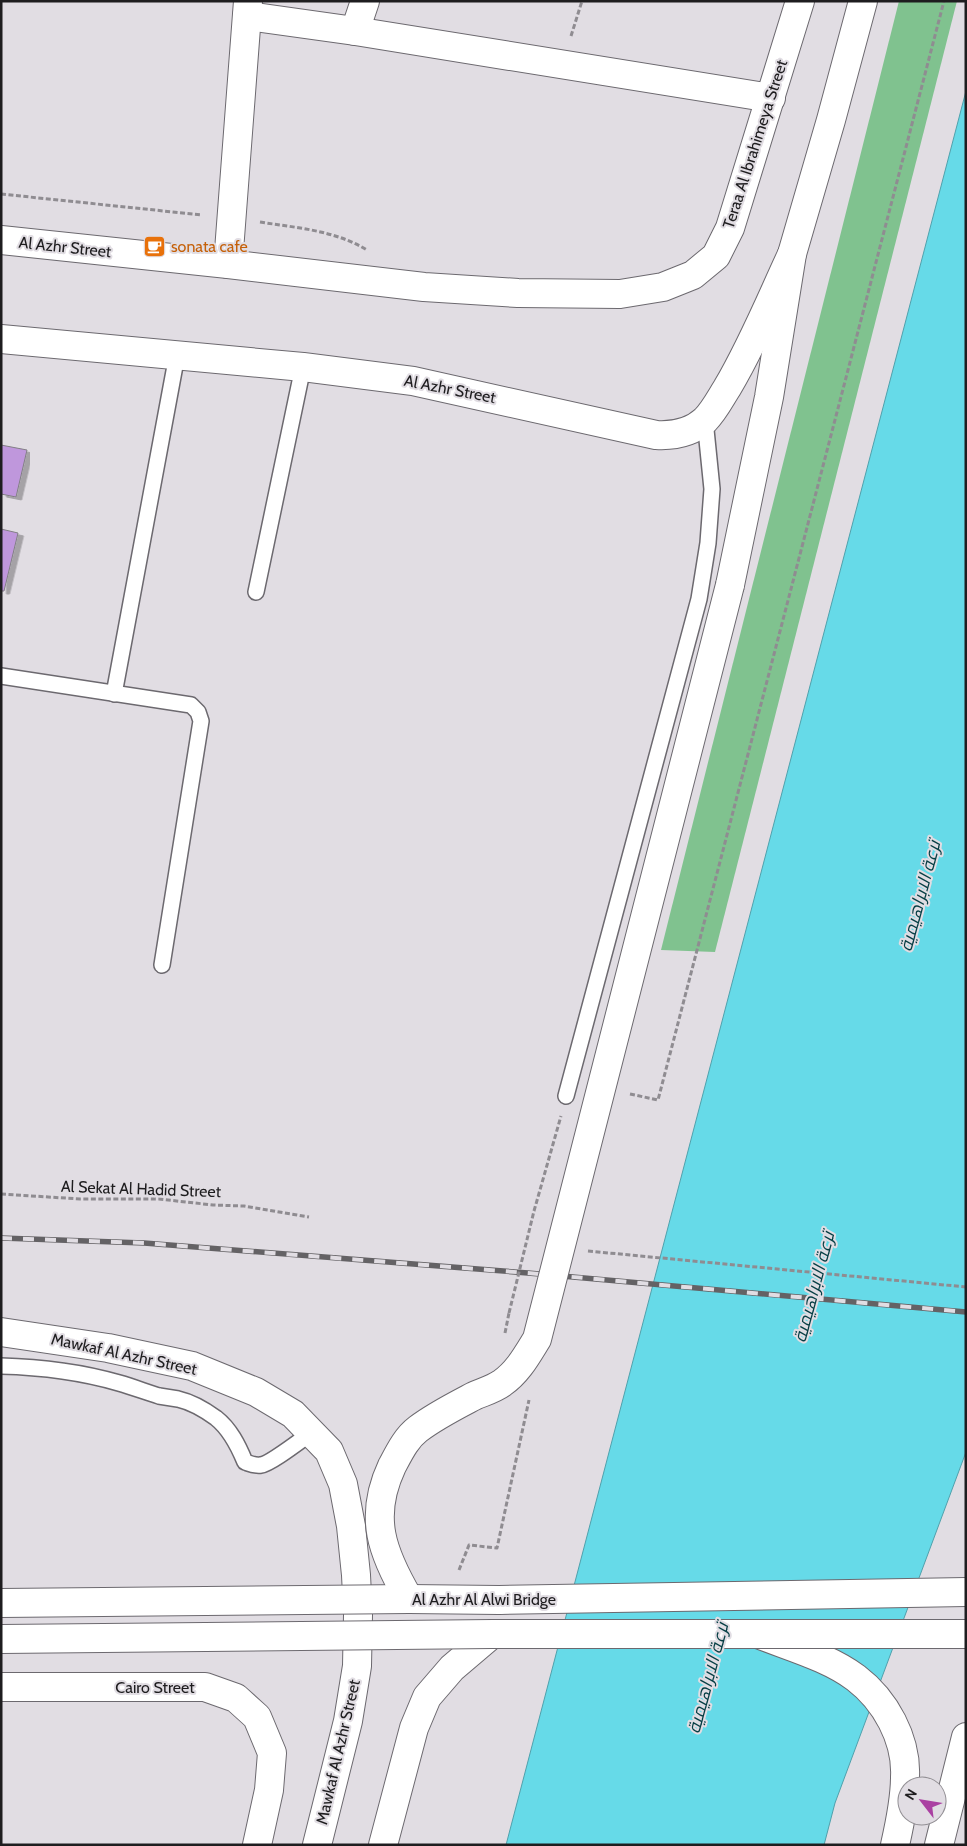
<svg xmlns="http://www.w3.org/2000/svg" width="967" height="1846" font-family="Cabin,Cairo,sans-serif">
  <defs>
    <filter id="shadow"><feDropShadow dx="5.5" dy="3" stdDeviation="0" flood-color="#0004"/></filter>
  </defs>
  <rect width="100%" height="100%" fill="#e1dde3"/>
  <polygon fill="#80c28f" points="899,1 957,1 715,952 661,950"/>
  <polygon fill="#66dae8" stroke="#50a1ac" points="966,91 966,1452 835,1803 824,1845 506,1845"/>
  <g fill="#bf97dc" stroke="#827f85" filter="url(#shadow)">
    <polygon points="1,445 27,450 16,497 1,494"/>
    <polygon points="1,529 18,533 4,591 1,591"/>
  </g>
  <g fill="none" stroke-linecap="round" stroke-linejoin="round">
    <defs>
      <g id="lane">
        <polyline points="256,592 303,367"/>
        <polyline points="1,676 191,705 198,712 201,721 162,965"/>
        <polyline points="114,694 177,355"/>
        <polyline points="566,1096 699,599 708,543 712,489 705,420"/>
        <path d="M1 1366C41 1367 81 1372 119 1383 133 1387 146 1392 159 1396 165 1397 172 1398 178 1399 191 1402 205 1410 216 1418 230 1429 238 1445 245 1462 251 1464 255 1466 261 1465 270 1464 301 1440 311 1433"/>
      </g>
      <g id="street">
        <polyline points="247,16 355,31 771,98"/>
        <polyline points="355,31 365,1"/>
        <polyline points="228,264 248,1"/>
      </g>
      <g id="secondary">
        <polyline points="1,240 228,264 424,287 518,293 620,294 663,287 693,275 716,256 730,228 800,1"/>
        <path d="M1 339 303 367 413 381 656 435C674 436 691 433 705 420 714 411 720 399 727 388 752 346 771 299 792 254"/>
        <polyline points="730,585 769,397 792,254 831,120 863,1"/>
        <polyline points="1,1332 108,1348 192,1366 256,1392 293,1414 329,1451 343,1484 351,1526 356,1575 358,1615 357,1666 348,1721 317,1845"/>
        <polyline points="499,1600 966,1592"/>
        <polyline points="1,1687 205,1687 236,1698 257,1717 272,1753 269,1790 257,1845"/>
        <polyline points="383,1845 414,1728 427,1697 452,1668 492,1634"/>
      </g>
      <g id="primary">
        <path d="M758 1634C790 1647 828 1657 856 1678 885 1700 907 1739 905 1777 905 1799 900 1823 895 1845"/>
        <polyline points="939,1845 966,1737"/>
      </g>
    </defs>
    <use href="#lane" stroke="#6c696f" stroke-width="18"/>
    <use href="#street" stroke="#6c696f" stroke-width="30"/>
    <use href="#secondary" stroke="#6c696f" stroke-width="30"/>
    <use href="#primary" stroke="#6c696f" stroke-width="30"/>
    <g stroke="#8f8c91" stroke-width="3" stroke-dasharray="5 2.5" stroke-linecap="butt">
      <polyline points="571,36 582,1"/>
      <polyline points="1,194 202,215"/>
      <path d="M260 222C297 228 334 230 367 250"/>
      <polyline points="630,1094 658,1100 944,1"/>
      <polyline points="1,1194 80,1199 159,1199 213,1205 244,1206 309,1217"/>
      <polyline points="534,1211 561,1116"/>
      <polyline points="588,1251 966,1287"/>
      <polyline points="505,1333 509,1313"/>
      <polyline points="459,1570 469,1545 497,1548 529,1400"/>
    </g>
    <use href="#lane" stroke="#fff" stroke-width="15"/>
    <use href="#street" stroke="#fff" stroke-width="28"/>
    <use href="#secondary" stroke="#fff" stroke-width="28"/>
    <use href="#primary" stroke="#fff" stroke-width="28"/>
    <defs>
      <polyline id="rail" points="1,1238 144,1243 528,1273 966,1312"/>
    </defs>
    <use href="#rail" stroke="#646265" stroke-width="5.5"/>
    <use href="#rail" stroke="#e1dde3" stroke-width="4" stroke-dasharray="11" stroke-linecap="butt"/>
    <defs>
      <g id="secondary-bridge">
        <path d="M409 1599C382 1553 368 1517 392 1466 399 1453 406 1438 418 1429 435 1416 455 1406 474 1396 483 1392 494 1389 502 1383 518 1372 527 1355 537 1339L730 585"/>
        <polyline points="1,1603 409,1599 499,1600"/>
        <polyline points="1,1639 492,1634 966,1634"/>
      </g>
    </defs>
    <use href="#secondary-bridge" stroke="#6c696f" stroke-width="30" stroke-linecap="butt"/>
    <polyline stroke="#8f8c91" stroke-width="3" stroke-dasharray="5 2.5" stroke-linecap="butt" points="509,1313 534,1211"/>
    <use href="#secondary-bridge" stroke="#fff" stroke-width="28"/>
  </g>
  <defs>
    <symbol id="cafe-square" viewBox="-11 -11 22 22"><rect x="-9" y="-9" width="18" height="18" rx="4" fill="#e8710a" stroke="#e1dde3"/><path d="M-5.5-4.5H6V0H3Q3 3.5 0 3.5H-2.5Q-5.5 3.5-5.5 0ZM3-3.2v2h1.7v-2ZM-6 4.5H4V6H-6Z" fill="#fff"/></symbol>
  </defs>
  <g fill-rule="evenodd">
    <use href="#cafe-square" x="142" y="234" width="25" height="25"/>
  </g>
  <g text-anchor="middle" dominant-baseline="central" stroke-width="4" stroke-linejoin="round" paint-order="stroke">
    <g font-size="16" fill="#1e1d1f" stroke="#e1dde3">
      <text transform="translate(755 144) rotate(-72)">Teraa Al Ibrahimeya Street</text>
      <text transform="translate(65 247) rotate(6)">Al Azhr Street</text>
      <text transform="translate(450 389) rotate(11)">Al Azhr Street</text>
      <text transform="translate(141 1189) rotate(2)">Al Sekat Al Hadid Street</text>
      <text transform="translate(124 1354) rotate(12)">Mawkaf Al Azhr Street</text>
      <text x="484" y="1599">Al Azhr Al Alwi Bridge</text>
      <text x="155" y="1687">Cairo Street</text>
      <text transform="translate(338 1752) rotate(-77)">Mawkaf Al Azhr Street</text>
    </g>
    <g font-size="16" fill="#c56008" stroke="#e1dde3" text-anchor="start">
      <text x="171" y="246">sonata cafe</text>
    </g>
    <g font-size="18" font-style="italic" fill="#053e44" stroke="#e1dde3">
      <text transform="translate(920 896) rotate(-75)">ترعة الابراهيمية</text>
      <text transform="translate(814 1287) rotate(-75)">ترعة الابراهيمية</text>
      <text transform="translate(708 1678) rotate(-75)">ترعة الابراهيمية</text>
    </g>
  </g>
  <rect width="967" height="1846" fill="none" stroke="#1e1d1f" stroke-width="5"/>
  <g transform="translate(922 1801) rotate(301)"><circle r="24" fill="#e1dde3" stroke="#939095"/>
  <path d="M0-4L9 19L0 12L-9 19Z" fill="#aa40a2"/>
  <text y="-8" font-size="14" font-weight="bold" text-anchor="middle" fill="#1e1d1f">N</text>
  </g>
</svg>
